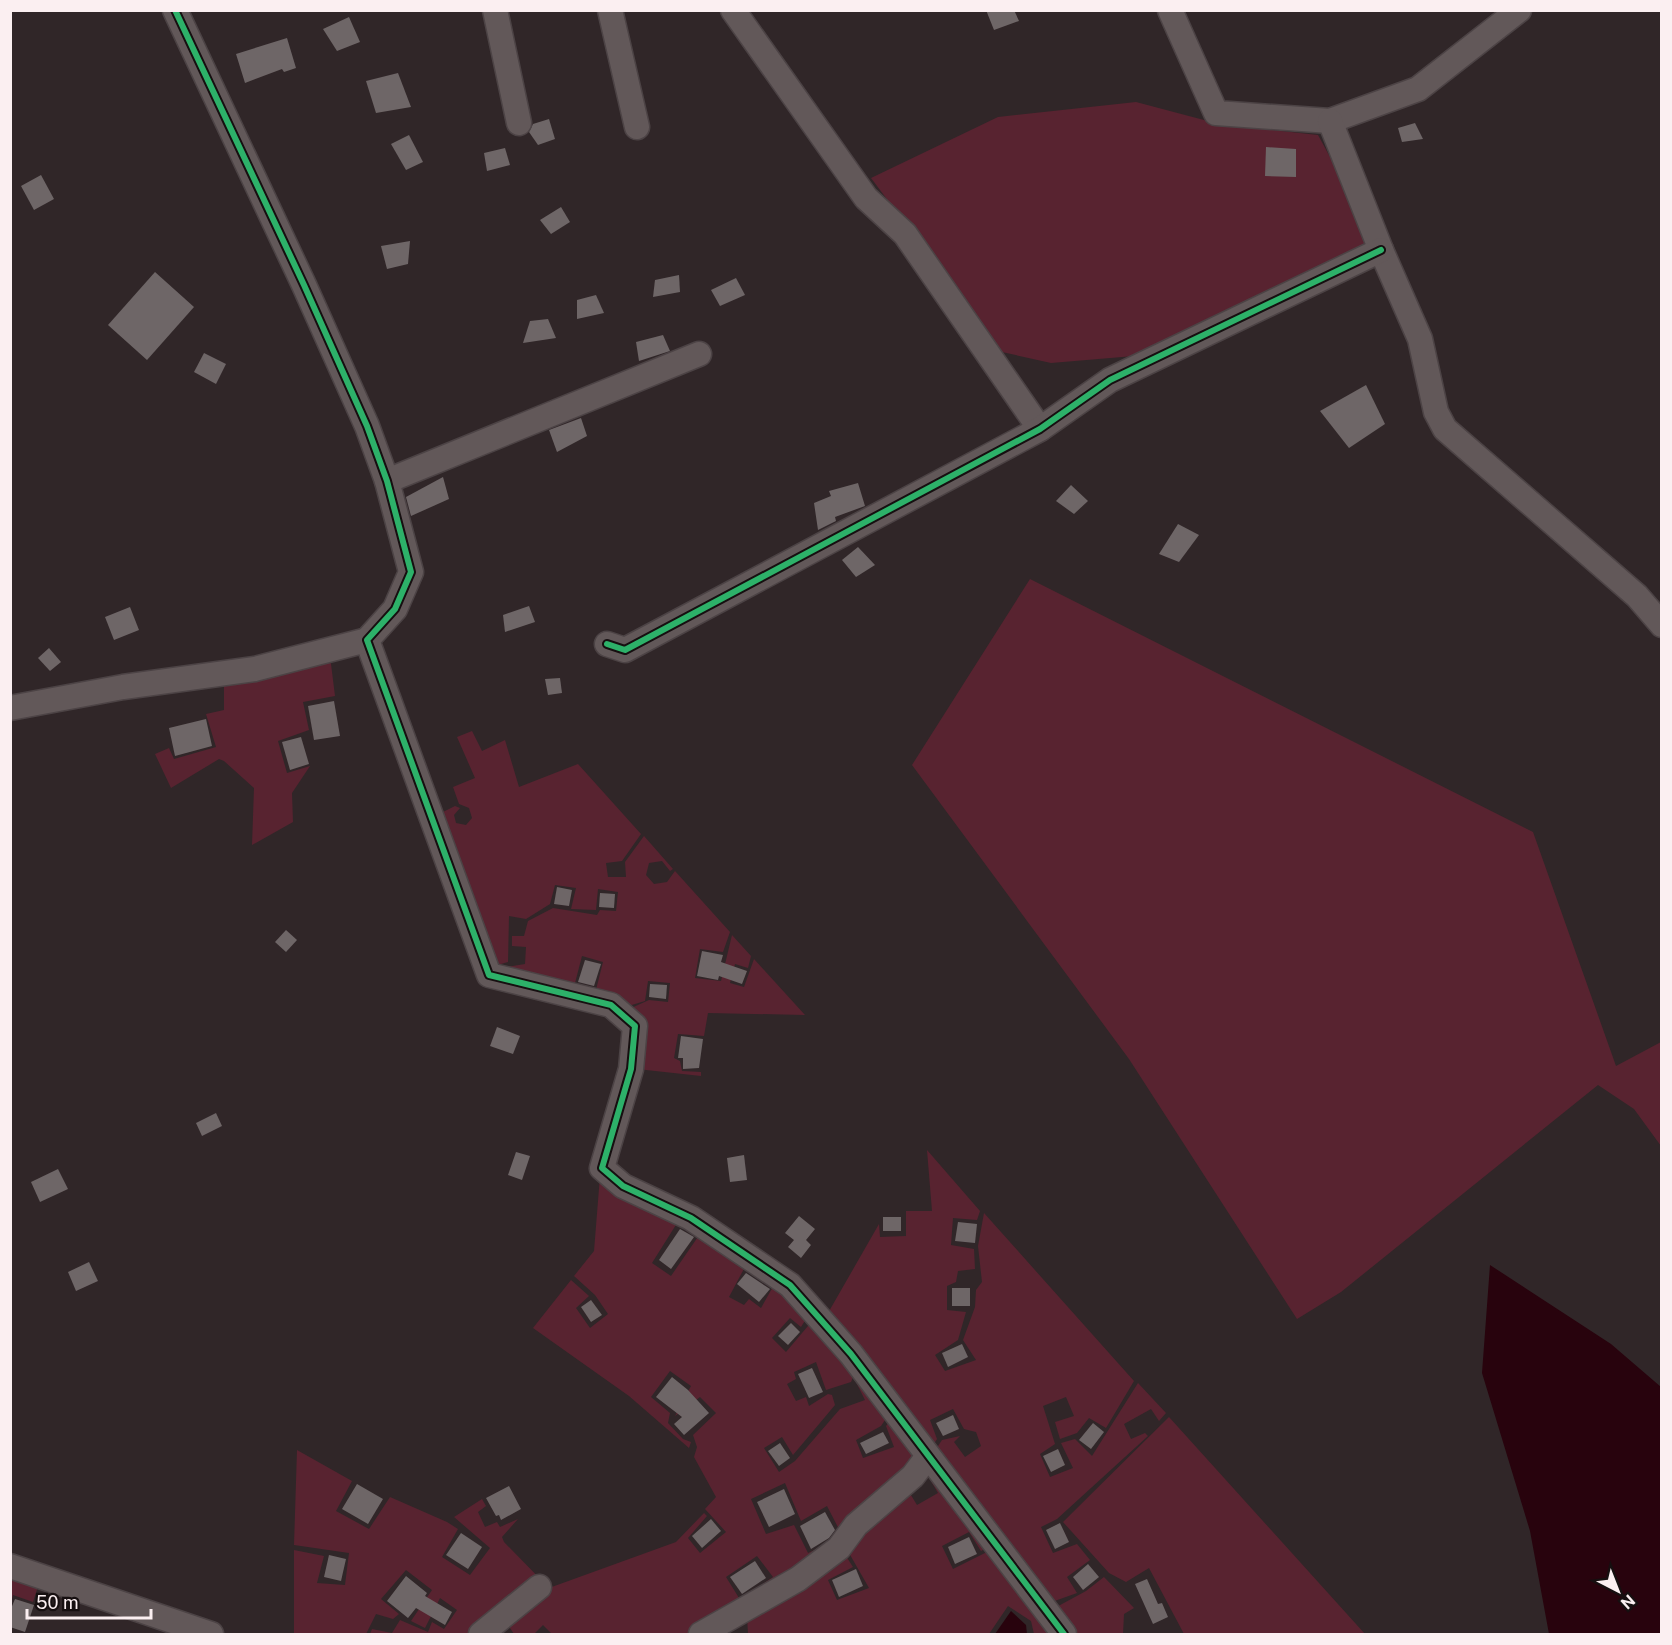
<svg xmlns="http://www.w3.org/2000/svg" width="1672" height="1645" font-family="'Public Sans',sans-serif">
  <rect width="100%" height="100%" fill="#302628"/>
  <g fill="#582330">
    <polygon points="1136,102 1219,124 1318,135 1381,250 1134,356 1051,363 1002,352 871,178 998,117"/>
    <polygon points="1030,579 1533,832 1616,1066 1661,1042 1661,1146 1634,1109 1598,1085 1341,1292 1297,1319 1129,1059 912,765"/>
    <polygon points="330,656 335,696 303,702 309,730 278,741 287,773 310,766 292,793 293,822 252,845 254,788 224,761 219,759 171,788 155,754 169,748 174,759 216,747 206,714 224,710 224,677"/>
    <polygon points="472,731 482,751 505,740 519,787 578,764 641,834 622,861 606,863 608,877 626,877 625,862 644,836 673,869 670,871 662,861 649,863 646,875 654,884 667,882 675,871 730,932 723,952 700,949 695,978 721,981 732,935 751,956 748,968 735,964 730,983 744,987 754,959 805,1015 708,1013 704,1036 678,1034 674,1058 680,1061 682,1071 701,1072 701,1076 637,1069 629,1009 649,1000 668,1002 670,983 648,981 645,1001 625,1007 596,990 603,962 582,956 575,983 570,991 493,969 525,964 526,947 512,946 512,936 524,936 528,921 553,908 597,915 600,910 616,911 618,892 598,889 596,910 571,909 576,888 555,885 550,904 526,919 509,916 508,962 487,968 431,818 455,806 460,808 454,815 456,823 466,825 472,818 469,808 459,804 453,787 475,778 457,737"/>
    <polygon points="927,1150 980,1211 977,1220 953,1218 951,1245 974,1249 975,1269 958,1271 956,1282 947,1286 947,1310 966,1312 958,1340 935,1355 945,1371 976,1360 963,1340 975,1307 976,1290 982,1282 978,1246 984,1213 1134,1381 1106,1428 1089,1418 1077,1433 1060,1439 1055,1422 1074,1416 1066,1397 1043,1406 1055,1444 1040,1454 1050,1477 1073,1468 1061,1443 1075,1439 1092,1456 1138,1383 1166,1413 1159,1421 1151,1409 1124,1424 1131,1439 1145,1433 1148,1436 1057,1519 1041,1527 1053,1553 1077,1544 1090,1560 1067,1577 1077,1593 1049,1603 932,1455 942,1440 960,1436 954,1442 965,1457 981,1446 976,1432 964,1429 953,1409 930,1420 937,1439 929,1452 828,1313 879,1224 880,1237 906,1236 906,1211 932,1211"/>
    <polygon points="600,1176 679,1220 652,1263 671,1276 702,1231 747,1263 729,1297 744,1305 749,1299 761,1308 775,1283 809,1314 801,1327 790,1318 772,1338 786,1352 813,1320 856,1370 851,1382 826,1390 816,1362 794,1372 796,1379 787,1384 796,1401 806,1397 809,1406 828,1394 832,1395 835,1405 793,1455 782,1437 764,1448 779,1472 795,1461 840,1409 865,1400 855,1380 862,1374 889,1414 881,1426 856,1440 863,1458 894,1447 886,1426 893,1417 922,1458 842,1535 827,1506 801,1521 785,1483 751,1499 766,1534 794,1525 808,1553 832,1542 835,1544 744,1597 773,1577 757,1556 726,1577 744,1606 695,1634 552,1634 543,1625 534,1634 514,1634 504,1619 536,1582 469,1634 370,1634 372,1629 392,1633 400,1620 428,1632 432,1622 444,1629 457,1610 440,1598 425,1628 411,1621 432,1590 406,1570 381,1599 399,1614 393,1619 376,1614 366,1634 294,1634 294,1550 324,1556 317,1583 345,1585 349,1553 294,1545 297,1450 352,1481 336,1511 369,1529 390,1497 447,1522 458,1529 442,1557 470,1575 490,1548 454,1517 482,1499 486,1506 478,1512 485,1527 497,1522 500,1527 518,1519 502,1537 504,1542 549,1588 676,1542 704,1513 707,1516 688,1538 700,1553 726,1532 705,1509 716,1497 694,1457 697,1447 693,1435 716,1413 700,1397 675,1416 691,1386 670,1371 651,1397 670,1413 668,1423 683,1439 691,1442 689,1448 629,1396 533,1328 571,1280 589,1296 576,1308 590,1328 608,1314 595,1295 574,1276 594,1251"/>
    <polygon points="1169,1417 1365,1634 1184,1634 1149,1568 1126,1582 1109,1573 1063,1522"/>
    <polygon points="928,1463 991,1545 981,1551 969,1532 942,1546 953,1569 993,1549 1061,1634 1034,1634 1031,1621 1008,1606 989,1634 748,1634 747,1615 842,1550 853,1567 828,1580 837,1600 869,1588 845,1546 906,1487 917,1505 938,1493 928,1476 920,1470"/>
    <polygon points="11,1570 40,1580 33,1602 13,1595 11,1603"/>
    <polygon points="1104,1577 1134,1608 1124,1614 1123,1634 1068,1634 1051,1610 1086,1591"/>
  </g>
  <g fill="#28030d">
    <polygon points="1490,1265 1611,1344 1661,1387 1661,1634 1549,1634 1530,1531 1482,1373"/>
    <polygon points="1011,1611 1026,1625 1027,1634 995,1634"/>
  </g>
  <g fill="#6e6667">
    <polygon points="986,10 1014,10 1019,21 994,30"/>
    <polygon points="349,17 360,42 337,51 323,29"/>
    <polygon points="287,38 296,68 284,72 282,69 245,83 236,54"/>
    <polygon points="398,73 411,107 376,113 366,81"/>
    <polygon points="549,119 555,139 538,145 529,132 533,124"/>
    <polygon points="1415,123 1423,139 1402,142 1398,128"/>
    <polygon points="409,135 423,162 406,170 391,144"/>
    <polygon points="1266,147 1296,149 1296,177 1265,176"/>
    <polygon points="505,148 510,165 487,171 484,153"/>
    <polygon points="41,175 54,199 34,210 21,186"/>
    <polygon points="561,207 570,222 551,234 540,220"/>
    <polygon points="410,241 408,264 387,269 381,246"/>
    <polygon points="155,272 194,307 147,360 108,325"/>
    <polygon points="679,275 680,292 653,297 655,280"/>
    <polygon points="736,278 745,295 720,306 711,290"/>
    <polygon points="596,295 604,313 577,319 577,300"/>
    <polygon points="548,319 556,338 523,343 530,321"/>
    <polygon points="663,335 670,351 639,361 636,342"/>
    <polygon points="204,353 226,364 216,384 194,372"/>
    <polygon points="1366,385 1385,424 1349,448 1320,411"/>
    <polygon points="581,418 587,436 557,452 549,430"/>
    <polygon points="443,477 449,499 411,516 406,497"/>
    <polygon points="858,483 865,506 835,517 836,521 818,530 814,503 831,496 829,491"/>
    <polygon points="1071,485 1088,501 1074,514 1056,501"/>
    <polygon points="1178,524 1199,535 1179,562 1159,554"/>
    <polygon points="858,547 875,565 856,577 842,560"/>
    <polygon points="529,606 535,622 505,632 503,615"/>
    <polygon points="130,607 139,630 114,640 105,617"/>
    <polygon points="49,648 61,662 50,671 38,658"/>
    <polygon points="560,678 562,693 548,695 545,679"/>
    <polygon points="334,701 340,736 314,740 308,706"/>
    <polygon points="206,719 212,746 175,756 169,728"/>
    <polygon points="301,737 309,764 290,770 282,742"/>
    <polygon points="557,887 572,890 569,906 554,904"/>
    <polygon points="600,893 615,894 614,908 599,907"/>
    <polygon points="286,930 297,940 286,952 275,942"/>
    <polygon points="702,951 723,955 721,962 747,971 742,984 719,976 718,980 697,976"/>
    <polygon points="585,960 601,964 594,986 578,982"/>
    <polygon points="650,984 667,985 666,999 649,997"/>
    <polygon points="497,1027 520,1036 513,1054 490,1046"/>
    <polygon points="681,1036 703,1039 699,1068 683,1069 683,1058 678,1058"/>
    <polygon points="216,1113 222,1126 202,1136 196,1123"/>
    <polygon points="516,1152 530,1156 522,1180 508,1175"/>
    <polygon points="744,1155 747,1180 730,1182 727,1158"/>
    <polygon points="58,1169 68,1189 40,1202 31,1182"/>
    <polygon points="799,1216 815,1229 806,1240 811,1245 801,1258 788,1247 794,1240 785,1233"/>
    <rect x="883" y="1217" width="18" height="14"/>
    <polygon points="958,1222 977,1224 975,1243 955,1241"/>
    <polygon points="680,1229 694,1237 671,1269 659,1260"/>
    <polygon points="89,1262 98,1281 76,1291 68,1272"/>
    <polygon points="746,1273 770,1289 759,1302 737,1284"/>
    <rect x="952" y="1288" width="18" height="18"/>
    <polygon points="591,1300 602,1315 591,1322 581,1307"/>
    <polygon points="791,1323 800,1332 788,1345 778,1336"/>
    <polygon points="962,1344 968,1357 948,1367 942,1353"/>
    <polygon points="812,1368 823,1392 809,1398 798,1374"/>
    <polygon points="672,1377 688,1390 709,1413 684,1435 674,1424 682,1417 656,1397"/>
    <polygon points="953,1415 959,1429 943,1436 936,1423"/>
    <polygon points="1093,1423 1104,1432 1091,1449 1079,1440"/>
    <polygon points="883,1432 889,1443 866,1454 860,1443"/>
    <polygon points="780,1443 790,1458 779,1466 768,1451"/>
    <polygon points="1058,1449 1065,1465 1051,1472 1043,1456"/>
    <polygon points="357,1484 383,1499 368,1524 342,1509"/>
    <polygon points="509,1486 521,1509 501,1520 499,1515 496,1516 486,1498"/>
    <polygon points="784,1489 795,1514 769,1527 757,1502"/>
    <polygon points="825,1512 835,1530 829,1538 811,1549 800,1526"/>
    <polygon points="711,1519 721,1531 702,1548 692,1536"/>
    <polygon points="1060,1523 1069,1542 1055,1549 1046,1530"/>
    <polygon points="461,1533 482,1547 468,1569 446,1555"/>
    <polygon points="969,1537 977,1554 955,1564 948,1547"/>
    <polygon points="329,1555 346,1559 341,1581 324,1577"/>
    <polygon points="755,1561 766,1578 742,1594 730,1577"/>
    <polygon points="1088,1564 1099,1577 1083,1590 1073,1577"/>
    <polygon points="856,1569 863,1586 839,1597 832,1580"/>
    <polygon points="406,1576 427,1593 425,1596 452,1612 445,1625 416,1608 408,1618 387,1601"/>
    <polygon points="1147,1579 1158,1604 1162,1603 1168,1617 1153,1624 1135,1584"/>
    <polygon points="15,1599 34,1605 25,1632 10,1627 10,1611"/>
  </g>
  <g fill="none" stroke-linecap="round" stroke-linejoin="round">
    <defs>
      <g id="minor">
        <polyline points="175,10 304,285 367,426 387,481 411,572 395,609 367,640 489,975 611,1005 635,1026 631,1069 602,1168 623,1186 691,1218 790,1285 851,1354 1064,1634"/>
        <polyline points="495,10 519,123"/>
        <polyline points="610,10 637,127"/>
        <polyline points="733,10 866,198 905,234 1040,429"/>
        <polyline points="1170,10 1216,113 1330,121 1418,89 1519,10"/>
        <polyline points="1330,121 1381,250 1420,339 1436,412 1445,429 1637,596 1662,625"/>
        <polyline points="387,481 699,354"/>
        <polyline points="607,644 625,650 1040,429 1110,380 1381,250"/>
        <polyline points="10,708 123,687 255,669 367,640"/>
        <polyline points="10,1566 211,1634"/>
        <polyline points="481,1634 539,1587"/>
        <polyline points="701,1634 798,1579 839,1548 856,1525 913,1476 928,1456"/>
      </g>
    </defs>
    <use href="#minor" stroke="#4c4345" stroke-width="27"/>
    <use href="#minor" stroke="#625859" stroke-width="24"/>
    <defs>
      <g id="cycleway">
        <polyline points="175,10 304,285 367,426 387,481 411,572 395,609 367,640 489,975 611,1005 635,1026 631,1069 602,1168 623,1186 691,1218 790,1285 851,1354 1064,1634"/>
        <polyline points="607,644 625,650 1040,429 1110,380 1381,250"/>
      </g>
    </defs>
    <use href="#cycleway" stroke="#160f10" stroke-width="10"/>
    <use href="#cycleway" stroke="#2db169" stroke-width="6"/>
  </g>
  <rect width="1672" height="1645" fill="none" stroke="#fbeff1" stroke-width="24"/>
  <g transform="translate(1618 1591) rotate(138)" stroke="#160f10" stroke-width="4.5" paint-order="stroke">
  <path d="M0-4.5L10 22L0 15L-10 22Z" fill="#fbeff1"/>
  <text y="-9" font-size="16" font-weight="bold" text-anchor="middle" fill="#fbeff1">N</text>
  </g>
  <path d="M27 1609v9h124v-9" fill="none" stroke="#fbeff1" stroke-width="3"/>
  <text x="36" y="1609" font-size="18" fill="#fbeff1" stroke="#160f10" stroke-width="4.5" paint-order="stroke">50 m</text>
</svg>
